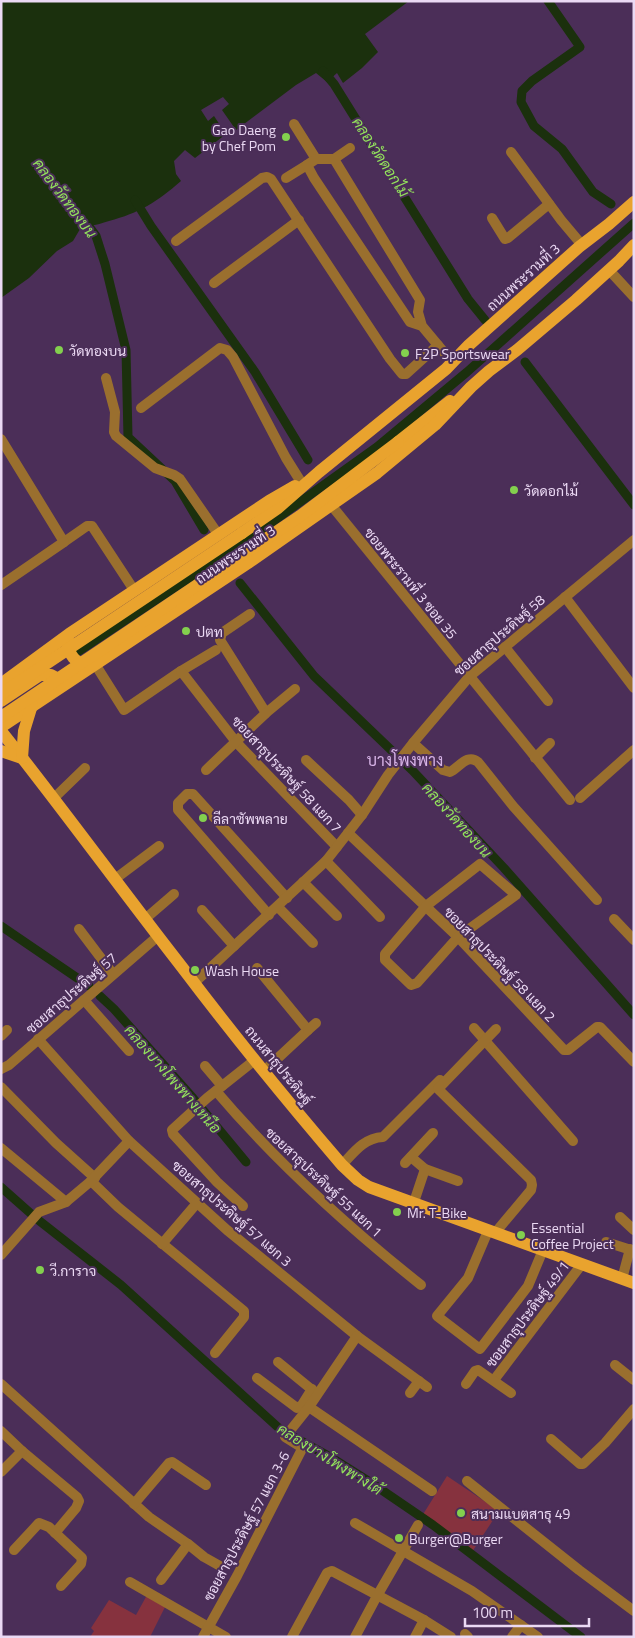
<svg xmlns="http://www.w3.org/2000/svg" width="635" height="1638" font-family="'Titillium Web',Sarabun,sans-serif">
  <rect width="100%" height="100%" fill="#4b2e58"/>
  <g fill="#86323e">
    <polygon points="447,1476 499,1511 472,1552 422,1516"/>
    <polygon points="147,1595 166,1605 150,1637 90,1637 94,1631 91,1628 109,1600 136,1615"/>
  </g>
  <path fill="#1b300d" d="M1 1H409L365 34 378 52 362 68 343 83 337 73 327 82 316 73 296 85 236 130 222 110 229 104 223 97 201 110 208 121 214 116 226 134 195 158 185 150 174 161 176 174 181 181C157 202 139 213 109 221 99 224 92 227 83 224L73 241 57 251 29 278 1 298Z"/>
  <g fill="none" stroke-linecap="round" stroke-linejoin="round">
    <g stroke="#1b300d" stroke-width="9">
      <polyline points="548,1 580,47 532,81 522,91 521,102 534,126 562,149 593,192 611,204"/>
      <polyline points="323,71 334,84 468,299 485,320"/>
      <polyline points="135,200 151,226 255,372 308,460"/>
      <polyline points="82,217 96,236 105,264 126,350 128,437 175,481 204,530"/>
      <polyline points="525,362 634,505"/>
      <polyline points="240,583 314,676 412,770 504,868 634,1015"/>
      <polyline points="79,651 258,532 377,447 467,372 634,223"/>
      <polyline points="1,926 89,986"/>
      <polyline points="100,996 114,1009 193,1098 246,1162"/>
      <polyline points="1,1187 37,1219 121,1285 281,1430 332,1458 370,1482 433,1525 581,1637"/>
    </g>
    <g stroke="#9a6f2e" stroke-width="10">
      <polyline points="294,124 316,159"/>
      <polyline points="511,152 561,220 582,245"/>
      <polyline points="334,159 350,148"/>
      <polyline points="286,178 307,165"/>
      <polyline points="492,218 505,239 508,238 549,204"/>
      <polyline points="176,241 262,178 267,177 271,179 390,359 402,374 406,374 438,345"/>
      <polyline points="609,270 634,297"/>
      <polyline points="214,283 299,220"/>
      <polyline points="422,326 410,322 314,178 307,165 316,159 334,159 420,300 418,312 422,326 452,362"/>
      <polyline points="106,378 115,412 114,432 116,436 155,468 174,475 180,479 218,534"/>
      <polyline points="141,408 220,348 227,350 233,357 286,458 301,482"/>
      <polyline points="1,439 64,542 87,526 92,526 134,590"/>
      <polyline points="332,506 570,800"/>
      <polyline points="1,585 64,542"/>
      <polyline points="565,597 634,688"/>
      <polyline points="250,614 222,633 220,640 266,713"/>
      <polyline points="505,647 548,701"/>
      <polyline points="95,664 124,710 181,671 216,650"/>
      <polyline points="181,671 236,742 337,847"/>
      <path d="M413 743 443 770 450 772C459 768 467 753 478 762L513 806 597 900"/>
      <polyline points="535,758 550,743"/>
      <polyline points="306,760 349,800 362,815"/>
      <polyline points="206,770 266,713 295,689"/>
      <polyline points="54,798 85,768"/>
      <polyline points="580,798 634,750"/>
      <polyline points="348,833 458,937 564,1050 568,1050 597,1027 600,1027 634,1062"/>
      <polyline points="326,861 380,917"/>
      <polygon points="480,864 516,895 458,937 417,983 411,985 385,960 385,954 426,906"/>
      <polyline points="115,879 159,846"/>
      <polyline points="303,882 337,916"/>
      <polyline points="278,907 313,943"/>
      <polyline points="202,910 234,946"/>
      <polyline points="269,915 178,810 178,803 187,794 193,794 287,898"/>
      <polyline points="145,919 174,894"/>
      <polyline points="614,919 634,940"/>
      <polyline points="79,929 113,974"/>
      <polyline points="257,968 308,1030 264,1071"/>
      <polyline points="194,983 326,861 362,815 388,775 413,743 469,677 634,540"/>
      <polyline points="84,1000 129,1051"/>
      <polyline points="474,1028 573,1141"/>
      <polyline points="308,1030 316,1023"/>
      <polyline points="1,1036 7,1030"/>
      <polyline points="38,1039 129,1141 227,1230 357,1336 427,1387"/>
      <polyline points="205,1066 222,1086"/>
      <polyline points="1,1069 9,1065 158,936"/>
      <polyline points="1,1087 56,1143 95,1178"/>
      <path d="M216 1091C277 1163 347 1226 421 1285"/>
      <polyline points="1,1148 66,1202"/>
      <polyline points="411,1157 425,1169 458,1181"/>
      <polyline points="405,1163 433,1133"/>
      <path d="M342 1165C354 1152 364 1138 383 1137L440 1080"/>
      <polyline points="91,1181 118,1207 244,1311 244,1317 215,1353"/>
      <polyline points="413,1205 425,1169"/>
      <polyline points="243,1206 217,1182 173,1134 172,1130 207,1098 255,1060"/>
      <polyline points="620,1217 634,1230"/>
      <polyline points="488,1231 468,1278 437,1316 480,1349 528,1286 543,1250"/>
      <polyline points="495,1233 531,1190 532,1185 531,1180 438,1089 496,1029"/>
      <polyline points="606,1242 634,1251"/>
      <polyline points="162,1244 197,1203"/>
      <polyline points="1,1255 39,1212 66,1202 91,1181 129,1141"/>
      <polyline points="622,1279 630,1249"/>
      <polyline points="278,1362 316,1393"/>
      <polyline points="615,1365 634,1380"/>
      <polyline points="257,1378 297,1408 302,1405 312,1389"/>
      <polyline points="494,1380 582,1264"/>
      <polyline points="1,1384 149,1517 188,1544 161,1580"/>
      <polyline points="466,1384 475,1371 478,1370 511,1393"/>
      <polyline points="410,1393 419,1381"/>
      <polyline points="309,1407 432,1491"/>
      <polyline points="1,1431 22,1451 77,1497 79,1501 76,1508 55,1533"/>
      <polyline points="551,1439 580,1464 583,1464 605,1443 634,1409"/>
      <polyline points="1,1472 22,1451"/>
      <polyline points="467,1481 579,1570 634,1611"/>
      <polyline points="134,1504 169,1463 172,1462 206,1485"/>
      <polyline points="355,1523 472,1591 538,1637"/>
      <polyline points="188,1544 204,1557 220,1566"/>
      <polyline points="14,1550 39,1523 49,1527 82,1558 81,1564 61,1586"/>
      <polyline points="130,1582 226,1637"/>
      <polyline points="465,1634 468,1637"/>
      <polyline points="203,1637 237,1576 301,1451 301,1447 285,1437 309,1407 357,1336"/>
      <polyline points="292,1637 327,1573 332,1571 424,1620 451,1637"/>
      <polyline points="355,1637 377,1596 418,1525"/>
      <polyline points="415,1637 424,1620"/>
      <polyline points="512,1637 521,1625"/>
    </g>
    <g stroke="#e9a32e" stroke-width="12">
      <polyline points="398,442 450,401"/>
      <polyline points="242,533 278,508 319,472 446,369 469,345 579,247 609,224 634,202"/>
      <path d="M68 639C67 654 76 665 90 666"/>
      <polyline points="1,684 69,634 269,501 295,486"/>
      <polyline points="1,701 40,675 51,675 66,683"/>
      <polyline points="1,727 248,563 377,473 435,425 471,387 489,371 517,350 576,300 619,261 634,245"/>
      <path d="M1 731C64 810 123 892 185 971 235 1037 288 1102 342 1165L358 1180 369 1187 634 1283"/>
      <polyline points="1,751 22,758"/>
      <polyline points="22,758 24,731 32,705"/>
    </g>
    <g stroke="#e9a32e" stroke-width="12">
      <polyline points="1,694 242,533"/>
      <polyline points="1,717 300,516 398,442"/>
    </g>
  </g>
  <g fill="#83d04e" stroke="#4b2e58" stroke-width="2">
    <circle cx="286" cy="137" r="5"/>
    <circle cx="59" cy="350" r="5"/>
    <circle cx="405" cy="353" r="5"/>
    <circle cx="514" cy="490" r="5"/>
    <circle cx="186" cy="631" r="5"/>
    <circle cx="203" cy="818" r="5"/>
    <circle cx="195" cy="970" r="5"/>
    <circle cx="397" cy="1212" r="5"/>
    <circle cx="521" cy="1235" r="5"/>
    <circle cx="40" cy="1270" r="5"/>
    <circle cx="461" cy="1513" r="5"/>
    <circle cx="399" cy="1538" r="5"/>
  </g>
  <g text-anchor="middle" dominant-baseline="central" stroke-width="4" stroke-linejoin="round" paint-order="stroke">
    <g font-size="14" fill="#ebd9f4" stroke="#4b2e58" text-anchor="start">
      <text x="276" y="129" text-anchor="end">Gao Daeng<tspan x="276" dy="16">by Chef Pom</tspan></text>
      <text x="69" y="350">วัดทองบน</text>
      <text x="415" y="353">F2P Sportswear</text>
      <text x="524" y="490">วัดดอกไม้</text>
      <text x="196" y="631">ปตท</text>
      <text x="213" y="818">ลีลาซัพพลาย</text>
      <text x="205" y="970">Wash House</text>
      <text x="407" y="1212">Mr. T-Bike</text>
      <text x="531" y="1227">Essential<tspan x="531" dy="16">Coffee Project</tspan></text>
      <text x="50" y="1270">วี.การาจ</text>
      <text x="471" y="1513">สนามแบตสาธุ 49</text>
      <text x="409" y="1538">Burger@Burger</text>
    </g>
    <g font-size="14" fill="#ebd9f4" stroke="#4b2e58">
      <text transform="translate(523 277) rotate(-42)">ถนนพระรามที่ 3</text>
      <text transform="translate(235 554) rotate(-34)">ถนนพระรามที่ 3</text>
      <text transform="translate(411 583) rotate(51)">ซอยพระรามที่ 3 ซอย 35</text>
      <text transform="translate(499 635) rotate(-41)">ซอยสาธุประดิษฐ์ 58</text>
      <text transform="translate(287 774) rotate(47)">ซอยสาธุประดิษฐ์ 58 แยก 7</text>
      <text transform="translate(500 964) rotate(46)">ซอยสาธุประดิษฐ์ 58 แยก 2</text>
      <text transform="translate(71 993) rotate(-41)">ซอยสาธุประดิษฐ์ 57</text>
      <text transform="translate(279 1065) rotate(51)">ถนนสาธุประดิษฐ์</text>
      <text transform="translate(324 1182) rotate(43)">ซอยสาธุประดิษฐ์ 55 แยก 1</text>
      <text transform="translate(232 1213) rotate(41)">ซอยสาธุประดิษฐ์ 57 แยก 3</text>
      <text transform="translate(527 1314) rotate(-53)">ซอยสาธุประดิษฐ์ 49/1</text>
      <text transform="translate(246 1526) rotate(-62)">ซอยสาธุประดิษฐ์ 57 แยก 3-6</text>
    </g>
    <g font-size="15" font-style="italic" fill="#93e35c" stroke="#4b2e58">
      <text transform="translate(381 157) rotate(57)">คลองวัดดอกไม้</text>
      <text transform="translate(65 198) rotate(53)">คลองวัดทองบน</text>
      <text transform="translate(457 820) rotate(48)">คลองวัดทองบน</text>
      <text transform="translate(173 1079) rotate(49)">คลองบางโพงพางเหนือ</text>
      <text transform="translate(330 1459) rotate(32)">คลองบางโพงพางใต้</text>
    </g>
    <g font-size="16" fill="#d5b2e5" stroke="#4b2e58">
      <text x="405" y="760">บางโพงพาง</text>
    </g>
  </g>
  <rect width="635" height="1638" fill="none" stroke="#ebd9f4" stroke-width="5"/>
  <path d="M465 1618v8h124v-8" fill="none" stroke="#ebd9f4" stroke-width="2.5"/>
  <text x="472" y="1618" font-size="15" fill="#ebd9f4" stroke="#4b2e58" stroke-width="4" paint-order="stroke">100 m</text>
</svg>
